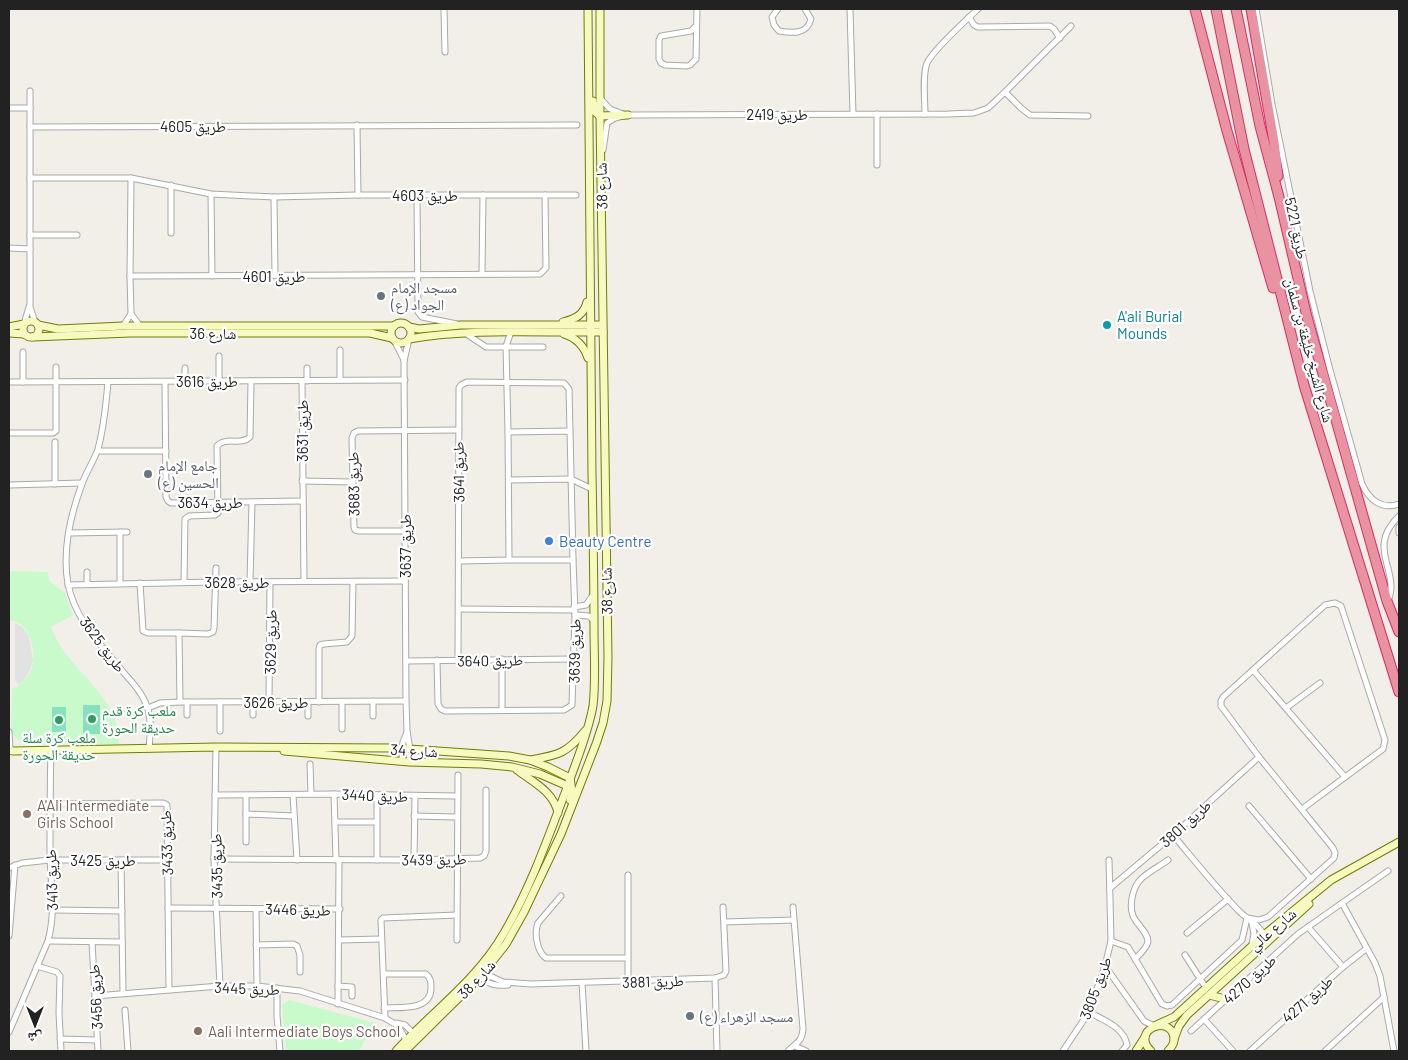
<svg xmlns="http://www.w3.org/2000/svg" width="1408" height="1060" font-family="Barlow,'Noto Naskh Arabic',sans-serif">
  <rect width="100%" height="100%" fill="#f2efe9"/>
  <g fill="#c8facc">
    <path d="M10 571 48 572 49 581 64 592 73 615 51 627C66 670 120 694 119 744L24 745 11 733 12 689C19 685 25 681 30 673 38 657 32 622 10 620Z"/>
    <polygon points="289,1000 375,1023 359,1051 286,1051 282,1005"/>
  </g>
  <g fill="#88e0be">
    <rect x="83" y="705" width="17" height="29"/>
    <rect x="52" y="707" width="14" height="25"/>
  </g>
  <polygon fill="#e2e2e2" points="15,623 22,627 29,636 33,660 29,672 23,681 18,684 15,680"/>
  <g fill="none" stroke-linecap="round" stroke-linejoin="round">
    <defs>
      <g id="street">
        <polyline points="444,9 445,52"/>
        <path d="M778 9 772 17 774 25 779 31C792 33 807 35 811 19L805 9"/>
        <polyline points="850,9 853,114"/>
        <path d="M1256 9 1272 104 1310 291 1330 370 1362 484C1369 500 1382 510 1399 504"/>
        <polyline points="969,17 974,25 978,27 1050,26 1054,29 1060,38"/>
        <polyline points="696,26 691,31 661,36 659,40 659,59 661,63 665,65 687,66 690,65 696,59 697,9"/>
        <polyline points="30,91 30,307 35,322"/>
        <polyline points="1005,92 1021,108 1030,115 1088,116"/>
        <polyline points="600,98 610,109 623,114"/>
        <polyline points="9,108 30,108"/>
        <polyline points="877,114 877,165"/>
        <path d="M925 114C925 100 922 76 927 63 934 49 965 21 978 9"/>
        <polyline points="357,125 358,195"/>
        <polyline points="30,127 577,125"/>
        <polyline points="603,150 607,123 615,118 628,115 948,114 974,113 988,108 1005,92 1071,26"/>
        <polyline points="30,178 131,178 211,194 274,197 358,195 576,195"/>
        <polyline points="131,178 130,276 131,314 140,326"/>
        <polyline points="211,194 212,276"/>
        <polyline points="417,195 418,312 422,317 457,324"/>
        <polyline points="274,197 275,276"/>
        <polyline points="171,233 171,185"/>
        <polyline points="30,235 77,235"/>
        <polyline points="9,248 30,249"/>
        <polyline points="482,274 483,195"/>
        <polyline points="130,276 540,274 546,268 545,195"/>
        <polyline points="24,324 29,307"/>
        <polyline points="123,326 131,314"/>
        <polyline points="465,333 486,347 543,347"/>
        <polyline points="394,340 404,360"/>
        <polyline points="340,350 340,380"/>
        <polyline points="185,368 185,381"/>
        <polyline points="307,368 307,381"/>
        <polyline points="219,381 219,356"/>
        <polyline points="302,381 304,581"/>
        <polyline points="9,382 405,380"/>
        <polyline points="23,382 23,352"/>
        <path d="M108 382C106 405 104 427 98 449 94 461 86 472 82 484 70 516 62 550 68 584 75 620 102 646 124 673 133 683 143 694 147 707 152 720 150 735 149 749"/>
        <polyline points="165,382 166,497 168,501 171,503 302,501"/>
        <polyline points="508,432 570,431 573,560"/>
        <polyline points="9,433 53,433 56,431 56,367"/>
        <polyline points="55,442 55,484"/>
        <polyline points="98,451 166,451"/>
        <polyline points="509,480 571,479 592,489"/>
        <polyline points="302,481 353,482"/>
        <polyline points="9,485 82,483"/>
        <polyline points="1399,527 1399,533"/>
        <polyline points="405,531 359,531 355,530 354,527 352,438 354,433 358,431 458,430"/>
        <polyline points="120,532 120,583"/>
        <polyline points="69,533 127,532"/>
        <polyline points="459,561 509,560 508,432 506,346 511,332"/>
        <polyline points="87,572 87,584"/>
        <path d="M184 582 185 519 189 516 215 515 218 513 217 446C226 436 241 446 250 437L251 381"/>
        <polyline points="250,582 252,502"/>
        <polyline points="140,583 143,631 148,633 179,633"/>
        <polyline points="68,585 216,582 405,581"/>
        <path d="M1388 601C1401 570 1365 549 1399 516"/>
        <polyline points="574,607 586,605 593,595"/>
        <polyline points="460,609 574,610"/>
        <polyline points="575,615 589,616 594,621"/>
        <polyline points="502,659 502,710"/>
        <polyline points="437,660 438,704 441,709 445,711 564,710 572,705 575,615 573,560 509,560"/>
        <polyline points="458,660 459,388 461,385 467,382 564,383 569,389 570,431"/>
        <polyline points="406,661 574,659"/>
        <polyline points="1253,670 1345,777"/>
        <polyline points="180,702 179,633 208,634 213,632 214,628 216,568"/>
        <polyline points="220,702 220,731"/>
        <polyline points="253,702 253,715"/>
        <polyline points="269,702 270,582"/>
        <polyline points="319,702 319,649 320,645 324,644 347,642 352,636 353,582"/>
        <polyline points="148,708 160,703 180,702 406,701"/>
        <polyline points="1286,708 1320,683"/>
        <polyline points="187,715 187,702"/>
        <polyline points="308,716 308,702"/>
        <polyline points="373,716 373,701"/>
        <polyline points="342,729 342,702"/>
        <polyline points="9,732 10,750"/>
        <polyline points="216,747 214,859 220,986"/>
        <polyline points="402,761 403,742 407,732"/>
        <polyline points="409,762 410,750 407,731 406,701 404,361 409,339"/>
        <polyline points="310,764 311,794"/>
        <polyline points="334,794 336,860"/>
        <polyline points="215,795 334,794 457,796"/>
        <polyline points="293,795 297,860"/>
        <polyline points="377,795 377,860"/>
        <polyline points="246,796 246,842"/>
        <polyline points="50,804 163,803 167,805 169,990"/>
        <polyline points="1249,806 1311,879"/>
        <polyline points="246,814 294,816"/>
        <polyline points="414,816 456,817"/>
        <polyline points="335,822 376,822"/>
        <path d="M1173 835C1195 861 1216 888 1240 912 1247 919 1261 926 1264 936"/>
        <polyline points="214,859 414,860 480,858 484,856 486,851 486,790"/>
        <polyline points="121,860 123,993"/>
        <polyline points="414,860 415,796"/>
        <polyline points="9,868 22,863 50,860 168,860"/>
        <polyline points="1388,871 1342,903 1375,963 1380,976 1394,1051"/>
        <polyline points="628,875 628,982"/>
        <polyline points="1110,888 1173,835 1259,757"/>
        <path d="M561 896 538 923C534 933 537 952 546 958H627"/>
        <polyline points="168,908 340,909"/>
        <polyline points="256,909 257,986"/>
        <polyline points="54,910 122,911"/>
        <polyline points="724,922 794,920"/>
        <polyline points="1252,923 1254,934 1252,944"/>
        <polyline points="1308,927 1343,967"/>
        <polyline points="1187,933 1228,899"/>
        <polyline points="9,936 15,865"/>
        <polyline points="339,940 381,939"/>
        <polyline points="457,940 458,775"/>
        <polyline points="48,941 122,942"/>
        <polyline points="1111,941 1128,947 1162,1004 1167,1006 1172,1005 1242,940 1247,918 1259,920 1268,917 1334,858 1335,853 1333,848 1259,757 1221,706 1221,701 1223,697 1325,605 1335,603 1341,606 1385,740 1383,749 1302,809"/>
        <polyline points="92,942 98,1051"/>
        <polyline points="256,945 293,944 297,946 300,955 300,972"/>
        <polyline points="1185,955 1206,988"/>
        <path d="M1135 959C1154 941 1150 939 1136 921 1127 910 1132 887 1142 878 1150 871 1160 866 1168 860"/>
        <polyline points="37,966 57,972 60,976 59,1013 61,1051"/>
        <polyline points="1105,966 1144,1021 1154,1026"/>
        <polyline points="481,972 503,982 531,984 715,978 724,975 726,971 723,907"/>
        <path d="M384 974H426C431 978 431 982 431 988 431 1011 401 1007 384 1008"/>
        <path d="M480 974V977C489 985 497 986 508 985"/>
        <polyline points="715,978 717,1051"/>
        <polyline points="582,983 586,1051"/>
        <polyline points="338,986 352,987 352,996"/>
        <polyline points="277,988 277,1016 280,1051"/>
        <polyline points="95,996 220,986 257,986 300,991 385,1018 398,1026 406,1040"/>
        <polyline points="338,1004 339,860"/>
        <polyline points="125,1010 128,1051"/>
        <path d="M1089 1012C1103 1020 1124 1027 1127 1045L1122 1051"/>
        <polyline points="385,1018 381,920 383,918 457,915"/>
        <polyline points="1204,1019 1233,1051"/>
        <polyline points="396,1023 405,1025 413,1033"/>
        <polyline points="1191,1031 1298,934 1342,903"/>
        <path d="M9 1032 48 941C56 910 51 888 50 857 50 821 50 786 51 750"/>
        <polyline points="60,1039 97,1040"/>
        <polyline points="795,1046 806,1051"/>
        <path d="M788 1051C795 1043 802 1043 803 1029L793 907"/>
        <polyline points="1063,1051 1089,1012 1105,966 1111,941 1109,860"/>
        <polyline points="1250,1051 1343,967 1366,949"/>
        <polyline points="1325,1051 1384,997"/>
      </g>
      <g id="secondary">
        <polyline points="593,101 595,112 600,116 628,115"/>
        <circle cx="31" cy="329" r="8"/>
        <path d="M563 322C575 319 584 315 587 302"/>
        <circle cx="401" cy="333" r="10"/>
        <polyline points="38,325 58,329 123,326 394,326"/>
        <polyline points="9,327 24,324"/>
        <polyline points="409,327 419,329 461,325 602,325"/>
        <polyline points="9,333 24,334"/>
        <path d="M564 334C577 338 584 346 588 358"/>
        <polyline points="33,337 130,333 370,333 392,338"/>
        <path d="M409 339C473 328 538 333 603 332"/>
        <polyline points="9,750 13,751 216,747 395,748 509,756 530,760 548,767 570,778 572,791 570,800"/>
        <polyline points="284,751 409,762 481,764 512,767 540,774 570,787"/>
        <path d="M531 760C559 755 567 753 585 731"/>
        <path d="M517 770C533 782 554 792 558 813"/>
        <polyline points="1209,995 1225,999"/>
        <polyline points="1154,1026 1174,1017 1264,935 1331,880 1399,842"/>
        <polyline points="1174,1039 1179,1026 1187,1015 1309,904"/>
        <path d="M396 1051C432 1012 478 979 504 933 531 887 549 835 568 785 577 759 588 734 593 706 596 681 594 654 594 629 594 577 593 526 592 474 590 319 588 164 588 9"/>
        <polyline points="405,1051 480,977 506,944 524,912 561,834 596,744 603,723 607,701 608,657 600,116 600,9"/>
        <polyline points="1136,1051 1145,1037"/>
        <path d="M1151 1051C1130 1031 1169 1013 1174 1037 1175 1043 1172 1047 1168 1051"/>
      </g>
      <g id="highway">
        <polyline points="1195,9 1227,131 1273,288"/>
        <polyline points="1216,9 1244,149 1304,385 1399,692"/>
        <polyline points="1236,9 1260,126 1279,197 1307,317 1387,601 1399,632"/>
        <polyline points="1251,9 1274,142 1278,176"/>
      </g>
    </defs>
    <use href="#street" stroke="#a9a9a9" stroke-width="7"/>
    <use href="#secondary" stroke="#707d05" stroke-width="9"/>
    <use href="#highway" stroke="#dc2a67" stroke-width="11"/>
    <use href="#street" stroke="#fff" stroke-width="5"/>
    <use href="#secondary" stroke="#f7fabf" stroke-width="7"/>
    <use href="#highway" stroke="#e892a2" stroke-width="9"/>
  </g>
  <g fill="#6b7280" stroke="#fff" stroke-width="2">
    <circle cx="381" cy="296" r="5"/>
    <circle cx="148" cy="474" r="5"/>
    <circle cx="690" cy="1016" r="5"/>
  </g>
  <circle fill="#0f9aa8" stroke="#fff" stroke-width="2" cx="1107" cy="325" r="5"/>
  <circle fill="#3f7fe0" stroke="#fff" stroke-width="2" cx="549" cy="541" r="5"/>
  <g fill="#2e9e5b" stroke="#fff" stroke-width="2">
    <circle cx="92" cy="719" r="5"/>
    <circle cx="59" cy="720" r="5"/>
  </g>
  <g fill="#8d6e63" stroke="#fff" stroke-width="2">
    <circle cx="27" cy="814" r="5"/>
    <circle cx="198" cy="1031" r="5"/>
  </g>
  <g text-anchor="middle" dominant-baseline="central" stroke-width="4.5" stroke-linejoin="round" paint-order="stroke">
    <g font-size="15" fill="#222" stroke="#fff">
      <text x="777" y="114">طريق 2419</text>
      <text x="193" y="126">طريق 4605</text>
      <text transform="translate(601 186) rotate(-91)">شارع 38</text>
      <text x="425" y="195">طريق 4603</text>
      <text transform="translate(1297 228) rotate(78)">طريق 5221</text>
      <text x="274" y="276">طريق 4601</text>
      <text x="213" y="333">شارع 36</text>
      <text transform="translate(1310 350) rotate(75)">شارع الشيخ خليفة بن سلمان</text>
      <text x="207" y="381">طريق 3616</text>
      <text transform="translate(302 431) rotate(-90)">طريق 3631</text>
      <text transform="translate(458 472) rotate(-91)">طريق 3641</text>
      <text transform="translate(353 484) rotate(-91)">طريق 3683</text>
      <text x="210" y="502">طريق 3634</text>
      <text transform="translate(405 546) rotate(-90)">طريق 3637</text>
      <text x="237" y="582">طريق 3628</text>
      <text transform="translate(606 591) rotate(-91)">شارع 38</text>
      <text transform="translate(270 642) rotate(-89)">طريق 3629</text>
      <text transform="translate(103 644) rotate(53)">طريق 3625</text>
      <text transform="translate(574 651) rotate(-89)">طريق 3639</text>
      <text transform="translate(490 660) rotate(-1)">طريق 3640</text>
      <text x="276" y="702">طريق 3626</text>
      <text transform="translate(414 750) rotate(3)">شارع 34</text>
      <text transform="translate(375 795) rotate(2)">طريق 3440</text>
      <text transform="translate(1185 823) rotate(-42)">طريق 3801</text>
      <text transform="translate(166 843) rotate(-92)">طريق 3433</text>
      <text transform="translate(434 859) rotate(-1)">طريق 3439</text>
      <text x="103" y="860">طريق 3425</text>
      <text transform="translate(216 866) rotate(-91)">طريق 3435</text>
      <text transform="translate(51 880) rotate(-92)">طريق 3413</text>
      <text transform="translate(298 909) rotate(1)">طريق 3446</text>
      <text transform="translate(1272 929) rotate(-40)">شارع عالي</text>
      <text transform="translate(476 979) rotate(-47)">شارع 38</text>
      <text transform="translate(1249 979) rotate(-42)">طريق 4270</text>
      <text transform="translate(653 981) rotate(-2)">طريق 3881</text>
      <text transform="translate(247 988) rotate(2)">طريق 3445</text>
      <text transform="translate(1095 988) rotate(-70)">طريق 3805</text>
      <text transform="translate(95 997) rotate(-93)">طريق 3456</text>
      <text transform="translate(1307 999) rotate(-42)">طريق 4271</text>
    </g>
    <g font-size="15" fill="#5b616d" stroke="#fff" text-anchor="start">
      <text x="391" y="287">مسجد الإمام<tspan x="391" dy="17">الجواد (ع)</tspan></text>
      <text x="158" y="465">جامع الإمام<tspan x="158" dy="17">الحسين (ع)</tspan></text>
      <text x="700" y="1016">مسجد الزهراء (ع)</text>
    </g>
    <g font-size="15" fill="#0d838f" stroke="#fff" text-anchor="start">
      <text x="1117" y="316">A'ali Burial<tspan x="1117" dy="17">Mounds</tspan></text>
    </g>
    <g font-size="15" fill="#366cbe" stroke="#fff" text-anchor="start">
      <text x="559" y="541">Beauty Centre</text>
    </g>
    <g font-size="15" fill="#27864d" stroke="#fff" text-anchor="start">
      <text x="102" y="710">ملعب كرة قدم<tspan x="102" dy="17">حديقة الحورة</tspan></text>
      <text x="59" y="737" text-anchor="middle">ملعب كرة سلة<tspan x="59" dy="17">حديقة الحورة</tspan></text>
    </g>
    <g font-size="15" fill="#785e54" stroke="#fff" text-anchor="start">
      <text x="37" y="805">A'Ali Intermediate<tspan x="37" dy="17">Girls School</tspan></text>
      <text x="208" y="1031">Aali Intermediate Boys School</text>
    </g>
  </g>
  <rect width="1408" height="1060" fill="none" stroke="#222222" stroke-width="20"/>
  <g transform="translate(35 1025) rotate(180)" stroke="#ffffff" stroke-width="4" paint-order="stroke">
  <path d="M0-4L9 19L0 12L-9 19Z" fill="#222222"/>
  <text y="-8" font-size="14" font-weight="bold" text-anchor="middle" fill="#222222">ش</text>
  </g>
</svg>
